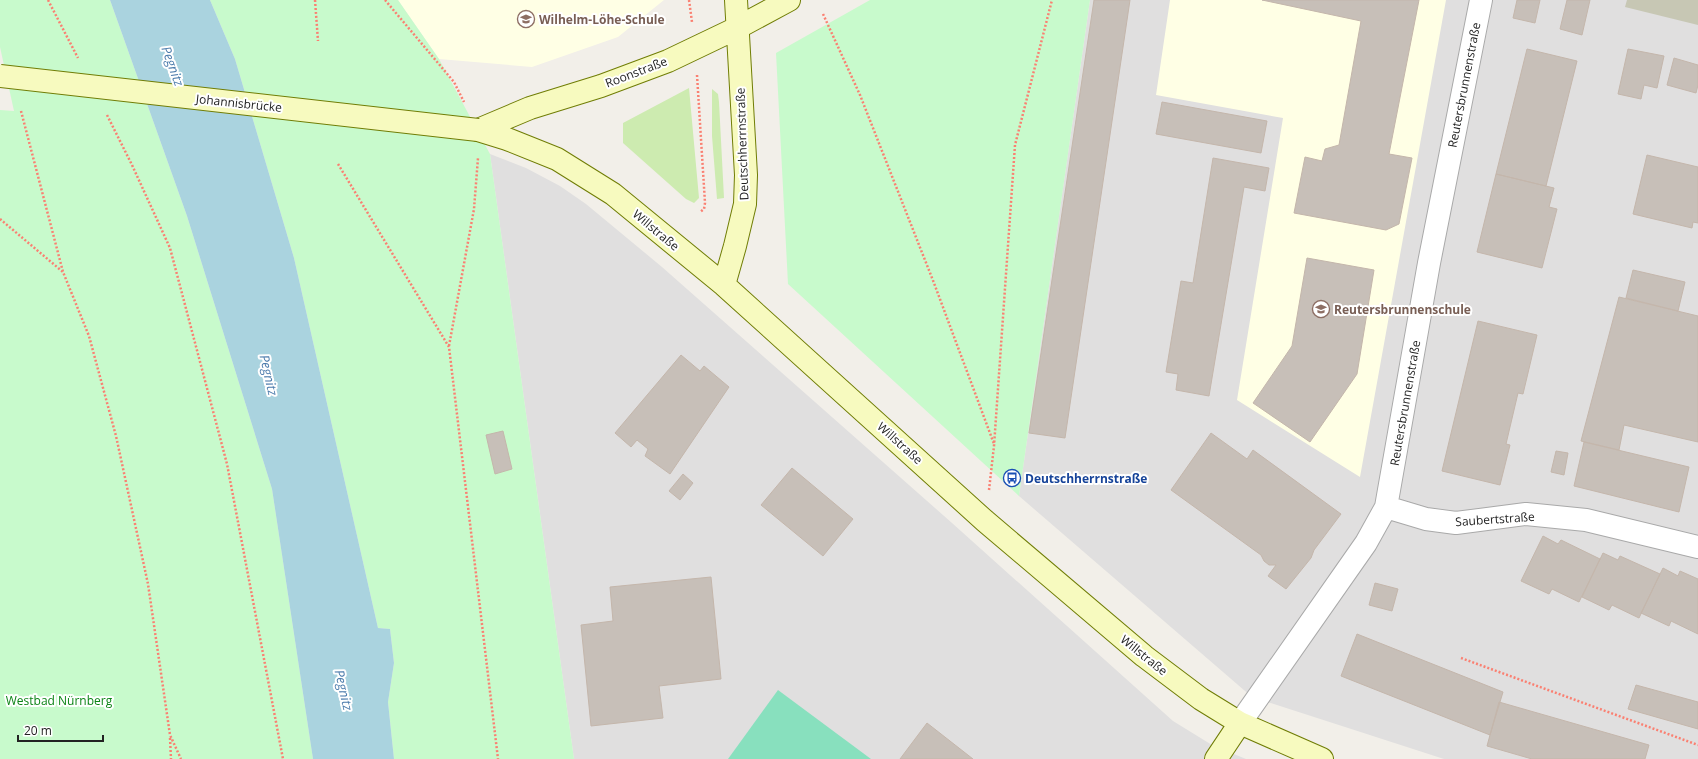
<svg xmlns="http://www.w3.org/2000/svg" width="1698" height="759" font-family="'Open Sans',sans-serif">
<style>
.residential{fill:#e0dfdf}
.education{fill:#ffffe5}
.construction{fill:#c7c7b4}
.grass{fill:#cdebb0}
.park{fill:#c8facc}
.pitch{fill:#88e0be}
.water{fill:#aad3df}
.building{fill:#c7bfb8;stroke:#c4b6ab}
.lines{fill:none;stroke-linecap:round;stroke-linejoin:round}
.street-casing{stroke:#a9a9a9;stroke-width:24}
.secondary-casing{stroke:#707d05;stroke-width:24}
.path{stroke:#fa8072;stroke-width:2.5;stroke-dasharray:2 2;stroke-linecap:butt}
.street{stroke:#fff;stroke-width:22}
.secondary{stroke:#f7fabf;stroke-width:22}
.secondary-bridge-casing{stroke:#707d05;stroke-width:24;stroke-linecap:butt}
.secondary-bridge{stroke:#f7fabf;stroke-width:22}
.labels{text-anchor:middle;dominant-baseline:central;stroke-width:4;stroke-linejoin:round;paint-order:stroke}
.education-label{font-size:12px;font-weight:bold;fill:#785e54;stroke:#fff;text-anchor:start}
.street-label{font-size:12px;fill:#222;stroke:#fff}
.transit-label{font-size:12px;font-weight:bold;fill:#164399;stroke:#fff;text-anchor:start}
.park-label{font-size:12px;fill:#0c8416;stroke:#fff}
.water-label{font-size:13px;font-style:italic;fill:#4a7aab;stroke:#fff}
</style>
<rect width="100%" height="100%" fill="#f2efe9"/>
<path class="residential" d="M1090,0h608v759h-254l-192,-62 -233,-201z
M490,154l36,14 34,18 26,18 76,63 290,256 221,198 39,24 34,14h-672z"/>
<path class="education" d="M398,0h266l-46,37 -86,30 -93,-8z
M1170,0h276l-86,477 -123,-77 46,-282 -127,-23z"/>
<path class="construction" d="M1627,0h71v25l-73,-18z"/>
<path class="grass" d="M689,88l10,110 -5,5 -8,-4 -63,-56v-20z
M712,89l6,5 1,8 5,96 -7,1 -5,-63z"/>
<path class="park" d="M0,0h110l77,216 85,273 41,270h-313v-649l14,1 -14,-64z
M210,0h188l41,59 51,95 84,605h-180l-6,-57 6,-39 -4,-34 -12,-1 -84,-370 -59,-199z
M870,0h220l-71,496 -231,-212 -12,-231z"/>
<path class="pitch" d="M778,690l93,69h-143z"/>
<path class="water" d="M110,0h100l25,59 59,199 84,370 12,1 4,34 -6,39 6,57h-81l-41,-270 -85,-273z"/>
<path class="building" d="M1094,0h36l-65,438 -36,-5z
M1262,0h157l-30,154 23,4 -13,66 -13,6 -92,-17 11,-56 17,4 3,-12 14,-4 22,-124z
M1517,0h23l-5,23 -22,-5z
M1567,0h23l-8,35 -22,-6z
M1527,49l50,12 -31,125 -50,-12z
M1628,49l36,7 -7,32 -13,-3 -3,14 -23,-5z
M1674,58l24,7v20l-2,8 -29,-8z
M1162,102l105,19 -6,32 -105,-19z
M1647,155l51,12v56l-5,-1 -1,6 -59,-14z
M1213,158l56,10 -4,23 -21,-4 -35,209 -33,-6 2,-16 -12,-2 15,-91 12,2z
M1496,174l58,14 -5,19 8,2 -15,59 -65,-16z
M1307,258l67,12 -17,104 -47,68 -57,-39 39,-57z
M1633,270l52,12 -7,29 -52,-13z
M1619,297l79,19v126l-74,-17 -5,25 -38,-9z
M1478,321l59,14 -14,59 -5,-1 -12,51 4,1 -10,40 -58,-14z
M681,355l19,16 4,-5 25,21 -59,87 -25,-18 3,-7 -11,-9 -6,7 -16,-14z
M503,431l9,38 -17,5 -9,-39z
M1211,433l36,26 6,-9 88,64 -27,36 -3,8 -25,31 -18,-13 8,-11h-7l-5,-4 -3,-6 -90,-65z
M1584,442l105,25 -10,45 -105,-26z
M1556,451l12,2 -4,22 -13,-3z
M792,468l61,51 -30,37 -62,-51z
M683,474l10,9 -13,17 -11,-9z
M1543,536l15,8 3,-4 39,19 -21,43 -27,-13 -3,5 -28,-13z
M1603,553l15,7 2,-4 40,18 -21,44 -27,-13 -3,5 -27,-13z
M1663,568l15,8 2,-5 18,8v55l-27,-13 -2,5 -28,-13z
M711,577l10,102 -62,7 4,32 -72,8 -10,-101 32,-4 -3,-34z
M1375,583l23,6 -6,22 -23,-6z
M1357,634l146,58 -13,43 -149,-59z
M1636,685l62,17v27l-70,-20z
M1499,702l150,43 -4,14h-113l-45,-13z
M927,723l46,36h-73z"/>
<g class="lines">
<g class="street-casing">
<path id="street" d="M1386,507l40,12 30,4 70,-9 60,6 112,27
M1240,723l126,-180 20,-36 43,-244 52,-263"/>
</g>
<g class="secondary-casing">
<path id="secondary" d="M478,130l29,9 50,20 56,35 111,91 261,236 159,135 57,43 39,24 82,36
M478,130l52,-22 71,-22 67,-25 69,-33 52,-28
M724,285l11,-39 10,-42 1,-29 -10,-175
M1216,759l24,-36"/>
</g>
<path class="path" d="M48,0l30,58
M315,0l3,41
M385,0l69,82 10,20
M689,0l3,22
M823,14l37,81 74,188 60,161
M697,75l8,128 -1,6 -4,3
M21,111l42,161
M107,115l25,50 38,83 57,216 56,295
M338,164l111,183 49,412
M0,219l63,53 26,64 27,100 32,148 22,151 11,24
M449,346l25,-137 4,-51
M989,490l5,-44 21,-301 37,-145
M1461,658l237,87
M170,738l1,21"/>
<use href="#street" class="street"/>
<use href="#secondary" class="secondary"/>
<g class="secondary-bridge-casing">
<path id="secondary-bridge" d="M0,76l478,54"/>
</g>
<use href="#secondary-bridge" class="secondary-bridge"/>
</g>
<defs>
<g id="school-ring" transform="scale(0.9)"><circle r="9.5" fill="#fff" stroke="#8d6e63" stroke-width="1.5"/><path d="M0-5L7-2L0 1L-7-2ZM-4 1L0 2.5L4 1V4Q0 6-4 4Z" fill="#8d6e63"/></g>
<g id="bus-ring" transform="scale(0.9)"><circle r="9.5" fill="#fff" stroke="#1a4fb4" stroke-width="1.5"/><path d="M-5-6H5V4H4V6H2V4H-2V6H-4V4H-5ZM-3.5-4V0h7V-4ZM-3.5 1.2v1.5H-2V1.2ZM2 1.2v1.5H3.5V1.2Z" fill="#1a4fb4"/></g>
</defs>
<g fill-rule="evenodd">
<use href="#school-ring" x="526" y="19"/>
<use href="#school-ring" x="1321" y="309"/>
<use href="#bus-ring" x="1012" y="478"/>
</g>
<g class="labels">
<g class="education-label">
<text x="539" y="19">Wilhelm-Löhe-Schule</text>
<text x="1334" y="309">Reutersbrunnenschule</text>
</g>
<g class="street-label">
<text transform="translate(636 72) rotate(-21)">Roonstraße</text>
<text transform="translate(1464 85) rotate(-79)">Reutersbrunnenstraße</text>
<text transform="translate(239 103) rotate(6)">Johannisbrücke</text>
<text transform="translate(742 144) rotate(-92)">Deutschherrnstraße</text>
<text transform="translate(656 230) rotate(40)">Willstraße</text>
<text transform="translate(1405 403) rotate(-80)">Reutersbrunnenstraße</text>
<text transform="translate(900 443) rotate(42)">Willstraße</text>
<text transform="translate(1495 519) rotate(-4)">Saubertstraße</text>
<text transform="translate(1144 655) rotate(39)">Willstraße</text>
</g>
<g class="transit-label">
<text x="1025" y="478">Deutschherrnstraße</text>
</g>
<g class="park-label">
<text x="59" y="700">Westbad Nürnberg</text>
</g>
<g class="water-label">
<text transform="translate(173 66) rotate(70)">Pegnitz</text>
<text transform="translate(269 375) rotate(77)">Pegnitz</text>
<text transform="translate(344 690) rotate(77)">Pegnitz</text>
</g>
</g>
<path d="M18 735v6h85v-6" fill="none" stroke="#222222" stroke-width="2"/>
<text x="24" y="735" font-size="12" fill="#222222" stroke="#ffffff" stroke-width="3" paint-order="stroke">20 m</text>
</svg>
